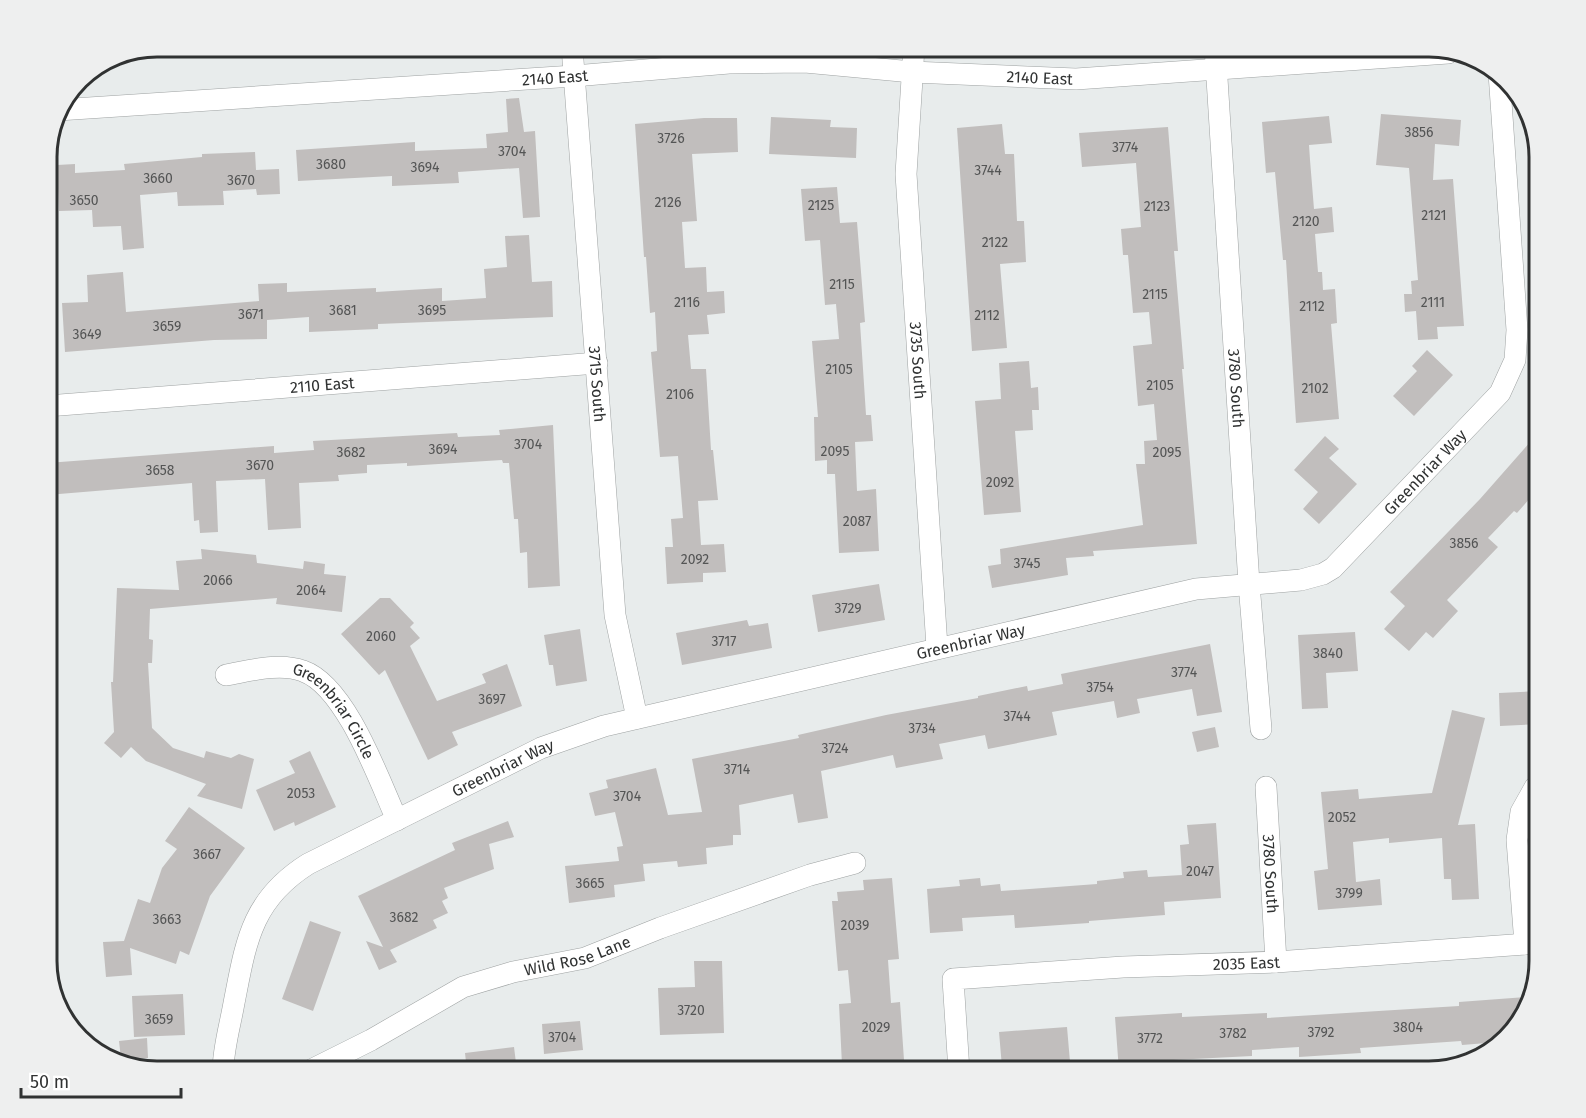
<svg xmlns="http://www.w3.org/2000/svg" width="1586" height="1118" font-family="'Fira Sans',sans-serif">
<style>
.building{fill:#c1bebd}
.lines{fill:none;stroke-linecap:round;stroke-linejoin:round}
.street-casing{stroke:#9ea2a2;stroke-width:22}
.street{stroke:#fff;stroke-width:21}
.labels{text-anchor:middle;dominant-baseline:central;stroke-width:4.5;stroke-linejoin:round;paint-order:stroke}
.number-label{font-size:14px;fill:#545555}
.street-label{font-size:16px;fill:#303232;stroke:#fff}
.rim{fill:none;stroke:#303232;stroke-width:3}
</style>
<rect width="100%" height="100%" fill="#e8ecec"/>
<path class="building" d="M519,98l5,34 11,-1 5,86 -17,1 -4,-50 -61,4 1,11 -67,3v-10l-94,5 -2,-31 119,-8v9l72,-3 -1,-14 22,-2 -2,-33z
M1381,114l80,6 -2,26 -24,-2 -2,36 20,-1 11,147 -27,1 1,12 -20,1 -2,-29 -11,1 -1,-18h8l-1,-13 7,-1 -9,-112 -33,-3z
M1329,116l3,27 -23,2 1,15 4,49 18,-2 2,25 -19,2 3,38h4l1,18 12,-1 2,34 -6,1 8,95 -43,4 -10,-163h-3l-8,-88 -9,1 -4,-51z
M771,117l60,3 -1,7 27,1 -1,30 -87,-4z
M704,118h33l1,34 -46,2 5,67 -15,1 3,46 21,-1 1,25 17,-1 1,22 -18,2 2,19 -21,1 3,34h15l5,81h2l5,50 -20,1 3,44 23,-1 2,28 -23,1v9l-36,2 -2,-37h8l-2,-28 12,-1 -5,-62 -18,1 -9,-105 6,-1 -2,-39 -5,1 -4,-56h-2l-9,-133z
M1002,124l3,30h9l3,67h7l2,41 -26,2 7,84 -35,3 -15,-223z
M1168,127l10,124h-4l10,118h-2l15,175 -104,7 1,5 -28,2 2,17 -76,13 -4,-22 13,-2 -1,-15 143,-24 -7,-61h9l-1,-23 13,-1 -3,-36 -16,2 -5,-60 19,-2 -3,-32 -16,1 -5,-58h-5l-2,-26 20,-2 -5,-64 -54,4 -3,-34z
M255,152l1,18 23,-1 1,25 -23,1 -1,-6 -33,2 1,14 -46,1 -1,-14 -37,3 4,53 -21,2 -2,-24 -28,1 -1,-17 -33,1 -2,-46 18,-1v9l50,-3 -1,-6 78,-7v-3z
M837,187l3,36 17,-1 8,100 -5,1 6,92h5l2,26 -18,1 2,49 19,-2 3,62 -40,2 -4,-79h-8v-14l-12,1 -1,-44h4l-6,-76 27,-2 -3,-35 -11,1 -5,-65 -15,1 -4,-52z
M529,235l3,47 20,-1 1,36 -175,7v5l-69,3v-15l-42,3v19l-53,1 -149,12 -3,-49 26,-1 -1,-27 36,-3 3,40 133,-11 -1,-17 29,-1v9l89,-4v4l66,-4v13l44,-3 -2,-29 23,-2 -2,-31z
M1427,350l26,25 -39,41 -21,-20 24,-25 -5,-5z
M1029,361l2,27 7,-1 1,23h-7l1,20 -18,1 6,81 -37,3 -9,-114 26,-2 -2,-36z
M553,425l7,161 -32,2 -1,-36 -7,1 -2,-34h-4l-5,-56h-6l-1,-3 -95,6v-3l-40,2v8l-29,2 1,6 -40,2 2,45 -33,2 -3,-51 -49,2 2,51 -18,1 -1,-13 -5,1 -2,-38 -145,12v-32l227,-17v7l40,-3 -1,-9 144,-8 1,4 42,-2 -1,-5z
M1539,432v56l-22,25 -3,-2 -26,27 10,9 -51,53 11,11 -25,27 -7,-6 -17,19 -25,-22 21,-23 -15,-14 90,-93z
M1325,436l14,13 -10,9 28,26 -38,40 -16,-15 15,-17 -24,-22z
M201,549l55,6 1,8 46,6 1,-8 21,3 -1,10 22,2 -4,36 -66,-8 1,-6 -127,11 -1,30 4,1 -1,23h-4l4,65 21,20 31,10 2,-7 25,7 8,-4 15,5 -12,50 -45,-13 9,-12 -60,-23 -15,-14 -10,11 -17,-15 10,-11 -3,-50h2l4,-94 62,2 -3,-29 26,-2z
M879,584l6,36 -67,12 -6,-37z
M380,598h10l24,25 -4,4 10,11 -10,8 27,55 49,-18 -4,-9 25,-10 15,42 -70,26 6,13 -30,15 -43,-90 -6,5 -38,-41z
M747,620l2,6 19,-3 4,25 -90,17 -6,-32z
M580,629l7,52 -31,5 -3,-21h-4l-5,-30z
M1355,632l3,39 -32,2 2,35 -26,1 -4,-74z
M1210,644l12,68 -25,4 -5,-27 -55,10 3,14 -23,5 -3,-17 -62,11 5,23 -69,14 -3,-14 -46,9 4,15 -47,9 -3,-13 -72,16 7,47 -30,5 -5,-29 -54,11 2,30h-8v10l-27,3 1,16 -29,3 -1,-6 -34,3 2,17 -31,4 1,12 -46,6 -4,-37 54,-5 -2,-14 6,-1 -8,-34 -20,4 -6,-23 19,-5 -2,-8 50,-12 12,47 34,-3 -10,-53 107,-21 -1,-3 88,-20 92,-17v-2l49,-10 1,5 35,-7 -2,-10z
M1539,691v33l-39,2 -1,-33z
M1452,710l33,8 -27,107 17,-1 4,75 -27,1 -1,-21h-7l-2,-41 -53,5v-5l-36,4 3,40 24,-3 2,26 -64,5 -4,-39 14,-2 -7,-77 37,-3 1,10 73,-6z
M1215,727l4,20 -22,5 -5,-20z
M310,751l26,56 -41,19 -1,-4 -20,9 -18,-41 39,-17 -6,-12z
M189,807l56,41 -35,48 -21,59 -9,-4 -4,13 -46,-16 2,27 -26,2 -3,-35 21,-1 14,-42 12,4 12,-35 15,-19 -12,-8z
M508,821l6,16 -25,7 5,25 -50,19 4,10 -6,3 6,12 -15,7 4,8 -47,22 7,12 -18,8 -13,-29 17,6 -25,-51 97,-46 -3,-7z
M1216,823l5,75 -57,4 1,13 -76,6v2l-74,5 -1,-13 -52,3 1,13 -33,2 -3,-44 33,-3 -1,-6 21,-2 1,8 19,-2 1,7 96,-7v-3l27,-3 -1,-6 24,-2 1,7 34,-2 -2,-30 9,-1 -2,-19z
M892,878l7,81 -11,1 3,43 9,-1 4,58 -62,5 -3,-61 12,-1 -3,-33 -10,1 -6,-70h6l-1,-9 27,-2 -1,-10z
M310,921l31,11 -28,79 -31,-12z
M694,961h28l2,72 -64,2 -2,-47 37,-1z
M183,994l2,41 -51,2 -2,-41z
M1527,997l-10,31 -18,14 -37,3 -1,-4 -101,7 1,5 -62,4v-10l-47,3v6l-98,5v10h-35l-4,-54 67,-4v4l85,-4v5l192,-12v-4z
M580,1021l3,29 -39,4 -2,-30z
M1067,1027l3,35 -68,5 -3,-35z
M147,1038l1,20 -27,1 -2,-18z
M514,1047l3,24h-50l-2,-18z"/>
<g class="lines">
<g class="street-casing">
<g id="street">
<path id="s1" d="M572,47l43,568 22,103"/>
<path id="s2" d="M914,47l-8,127 31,473"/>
<path id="s3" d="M1215,47l34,537 12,145"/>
<path id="s4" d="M58,110l516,-34 155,-13 76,-1 107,10 164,7 372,-26"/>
<path id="s5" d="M47,406l550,-43"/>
<path id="s6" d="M226,675c23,-4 54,-13 77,-4 43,15 76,109 94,149"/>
<path id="s7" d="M1266,787l10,175"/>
<path d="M1525,944l-8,-104 4,-28 14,-25"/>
<path id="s8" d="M223,1071c0,-22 7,-45 11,-68 12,-61 17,-103 74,-139l233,-116 63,-22 592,-137 105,-9 22,-6 10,-6 167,-175 15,-33 2,-30 -18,-257"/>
<path id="s9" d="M309,1071l62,-31 92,-53 50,-15 72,-14 75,-30 150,-53 45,-12"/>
<path id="s10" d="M959,1071l-6,-92 170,-12 153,-5 263,-19"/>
</g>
</g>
<use href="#street" class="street"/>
</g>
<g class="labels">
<g class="number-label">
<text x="1419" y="132">3856</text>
<text x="671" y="138">3726</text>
<text x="1125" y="147">3774</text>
<text x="512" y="151">3704</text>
<text x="331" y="164">3680</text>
<text x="425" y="167">3694</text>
<text x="988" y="170">3744</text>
<text x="158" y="178">3660</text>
<text x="241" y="180">3670</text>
<text x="84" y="200">3650</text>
<text x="668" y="202">2126</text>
<text x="821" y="205">2125</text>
<text x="1157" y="206">2123</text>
<text x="1434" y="215">2121</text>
<text x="1306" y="221">2120</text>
<text x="995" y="242">2122</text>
<text x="842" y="284">2115</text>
<text x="1155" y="294">2115</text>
<text x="687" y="302">2116</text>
<text x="1433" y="302">2111</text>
<text x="1312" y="306">2112</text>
<text x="343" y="310">3681</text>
<text x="432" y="310">3695</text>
<text x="251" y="314">3671</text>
<text x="987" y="315">2112</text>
<text x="167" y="326">3659</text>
<text x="87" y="334">3649</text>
<text x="839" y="369">2105</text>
<text x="1160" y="385">2105</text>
<text x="1315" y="388">2102</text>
<text x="680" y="394">2106</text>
<text x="528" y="444">3704</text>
<text x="443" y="449">3694</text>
<text x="835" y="451">2095</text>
<text x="351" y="452">3682</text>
<text x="1167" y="452">2095</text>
<text x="260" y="465">3670</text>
<text x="160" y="470">3658</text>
<text x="1000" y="482">2092</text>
<text x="857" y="521">2087</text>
<text x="1464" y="543">3856</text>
<text x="695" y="559">2092</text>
<text x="1027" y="563">3745</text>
<text x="218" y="580">2066</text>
<text x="311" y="590">2064</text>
<text x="848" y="608">3729</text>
<text x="381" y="636">2060</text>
<text x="724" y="641">3717</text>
<text x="1328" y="653">3840</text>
<text x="1184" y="672">3774</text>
<text x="1100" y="687">3754</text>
<text x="492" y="699">3697</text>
<text x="1017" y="716">3744</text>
<text x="922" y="728">3734</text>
<text x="835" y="748">3724</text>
<text x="737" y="769">3714</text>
<text x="301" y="793">2053</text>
<text x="627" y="796">3704</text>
<text x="1342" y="817">2052</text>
<text x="207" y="854">3667</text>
<text x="1200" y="871">2047</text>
<text x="590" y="883">3665</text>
<text x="1349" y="893">3799</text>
<text x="404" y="917">3682</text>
<text x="167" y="919">3663</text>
<text x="855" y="925">2039</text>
<text x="691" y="1010">3720</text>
<text x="159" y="1019">3659</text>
<text x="876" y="1027">2029</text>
<text x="1408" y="1027">3804</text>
<text x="1321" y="1032">3792</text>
<text x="1233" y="1033">3782</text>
<text x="562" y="1037">3704</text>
<text x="1150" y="1038">3772</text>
</g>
<g class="street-label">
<text stroke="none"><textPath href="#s4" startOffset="498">2140 East</textPath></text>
<text stroke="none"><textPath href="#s4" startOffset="984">2140 East</textPath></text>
<text stroke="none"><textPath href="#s2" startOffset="314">3735 South</textPath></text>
<text stroke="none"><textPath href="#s1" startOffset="338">3715 South</textPath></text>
<text stroke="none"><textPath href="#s5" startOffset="276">2110 East</textPath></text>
<text stroke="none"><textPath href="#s3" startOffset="342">3780 South</textPath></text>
<text stroke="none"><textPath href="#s8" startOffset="1440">Greenbriar Way</textPath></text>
<text stroke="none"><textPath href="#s8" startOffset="936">Greenbriar Way</textPath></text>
<text stroke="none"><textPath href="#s6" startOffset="129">Greenbriar Circle</textPath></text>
<text stroke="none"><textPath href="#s8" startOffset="450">Greenbriar Way</textPath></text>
<text stroke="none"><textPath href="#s7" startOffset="87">3780 South</textPath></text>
<text stroke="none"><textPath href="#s9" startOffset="294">Wild Rose Lane</textPath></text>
<text stroke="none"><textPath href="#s10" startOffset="386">2035 East</textPath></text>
</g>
</g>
<path d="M0 0H1586V1118H0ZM157 57H1429A100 100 0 0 1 1529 157V961A100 100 0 0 1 1429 1061H157A100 100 0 0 1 57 961V157A100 100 0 0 1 157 57Z" fill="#eeefef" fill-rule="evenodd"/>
<path class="rim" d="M157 57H1429A100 100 0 0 1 1529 157V961A100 100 0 0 1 1429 1061H157A100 100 0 0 1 57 961V157A100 100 0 0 1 157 57Z"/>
<path d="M21 1088v9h160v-9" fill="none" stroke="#303232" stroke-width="3"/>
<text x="30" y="1088" font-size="18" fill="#303232" stroke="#ffffff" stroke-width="4.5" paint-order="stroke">50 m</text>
</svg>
